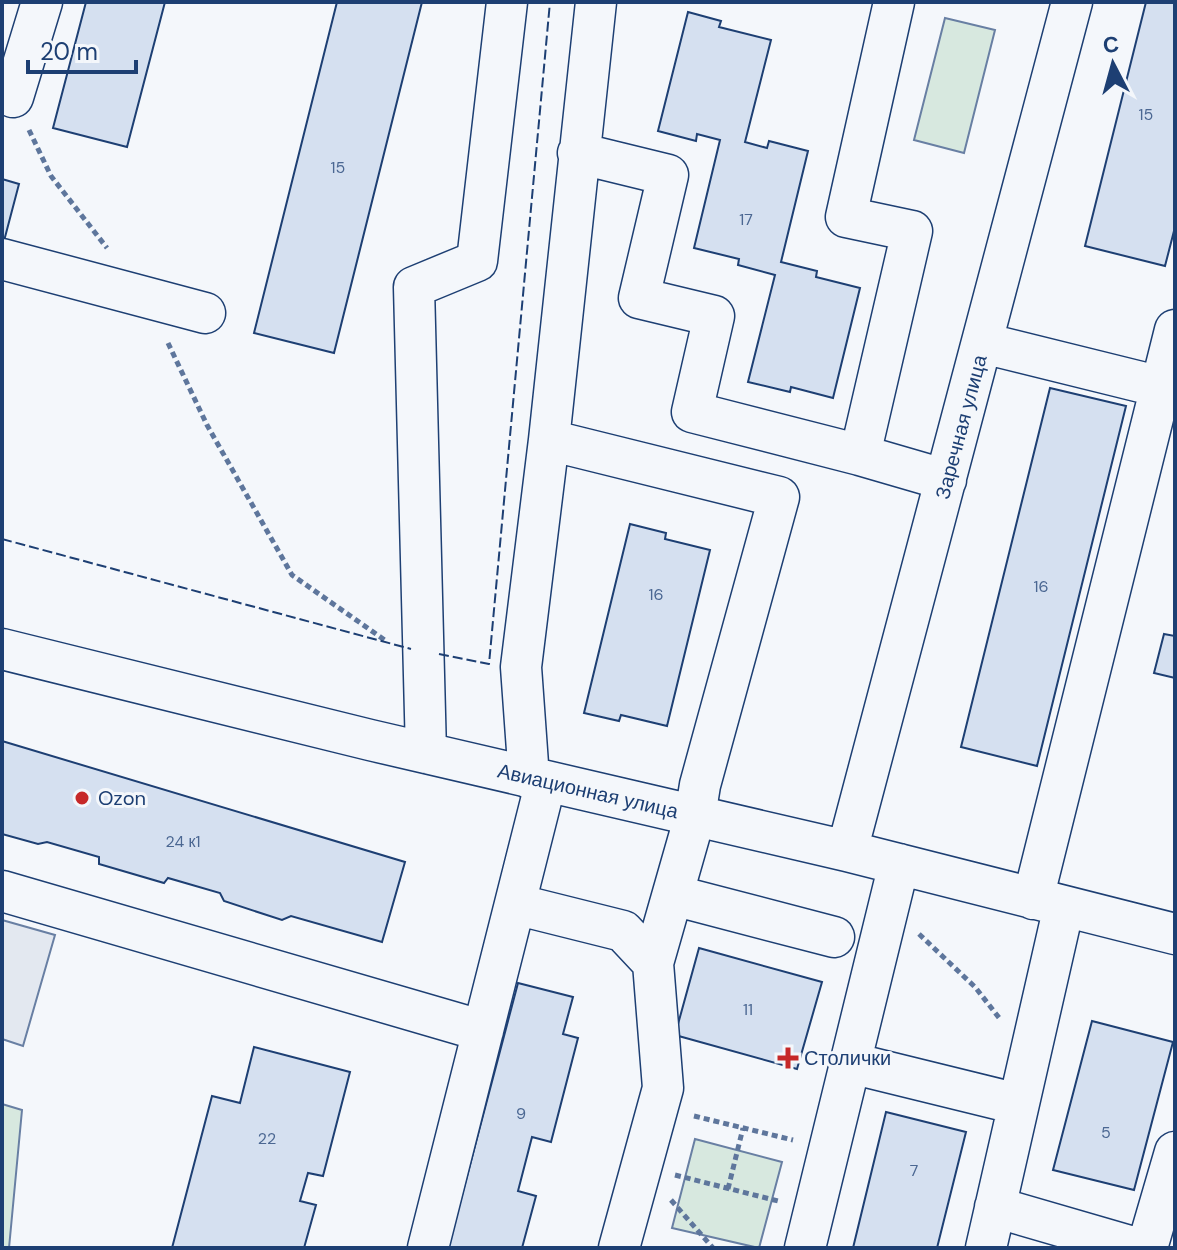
<svg xmlns="http://www.w3.org/2000/svg" width="1177" height="1250" font-family="'DM Sans',sans-serif">
<style>
.green{fill:#d7e8df;stroke:#687fa3;stroke-width:2}
.parking{fill:#e3e8f0;stroke:#687fa3;stroke-width:2}
.building{fill:#d5e0f0;stroke:#1d3f73;stroke-width:2}
.lines{fill:none;stroke-linecap:round;stroke-linejoin:round}
.minor-casing{stroke:#1d3f73;stroke-width:43}
.path{stroke:#5e769c;stroke-width:5;stroke-dasharray:6 4;stroke-linecap:butt}
.minor{stroke:#f4f7fb;stroke-width:40}
.fence{stroke:#1d3f73;stroke-width:2;stroke-dasharray:10 4;stroke-linecap:butt}
.poi-dot{fill:#c62828;stroke:#f4f7fb;stroke-width:3}
.labels{text-anchor:middle;dominant-baseline:central;stroke-width:6;stroke-linejoin:round;paint-order:stroke}
.number-label{font-size:16px;fill:#4b6792}
.street-label{font-size:20px;fill:#1d3f73;stroke:#f4f7fb}
.poi-label{font-size:20px;fill:#1d3f73;stroke:#f4f7fb;text-anchor:start}
</style>
<rect width="100%" height="100%" fill="#f4f7fb"/>
<path class="green" d="M945,18l50,12 -31,123 -50,-13z
M2,1104l20,6 -13,138h-7z
M695,1139l87,23 -23,86 -87,-20z"/>
<path class="parking" d="M2,920l53,15 -32,111 -21,-7z"/>
<path class="building" d="M86,2h79l-38,145 -74,-19z
M337,2h85l-88,351 -80,-20z
M1146,2h29v225l-10,39 -80,-20z
M688,12l33,9 -2,6 52,13 -26,102 22,6 2,-7 39,10 -27,111 36,9 -1,6 44,11 -27,110 -42,-11 -1,5 -42,-10 27,-107 -37,-10 1,-6 -45,-11 26,-108 -23,-6 -1,7 -38,-10z
M2,179l17,5 -15,57h-2z
M1050,388l76,18 -89,360 -76,-19z
M630,524l36,9 -1,6 45,11 -43,176 -46,-11 -2,6 -35,-8z
M1164,634l11,2v42l-21,-5z
M2,741l403,121 -23,80 -91,-26 -9,4 -58,-19 -4,-8 -52,-15 -4,5 -65,-19v-7l-52,-15 -9,2 -36,-10z
M699,948l123,34 -25,87 -122,-34z
M518,983l55,14 -10,37 15,4 -27,104 -19,-5 -14,54 18,5 -14,52h-74z
M1092,1021l81,21 -39,148 -81,-20z
M254,1047l96,25 -27,104 -15,-3 -8,28 16,4 -12,43h-132l40,-152 28,7z
M886,1112l80,20 -29,116h-84z"/>
<g class="lines">
<g class="minor-casing">
<path id="minor" d="M13,97l29,-95
M578,153l90,22 -29,123 75,18 -22,96 168,43 52,-224 -66,-14 48,-215
M2,259l203,54
M983,343l178,44
M549,440l230,57 -79,288 -5,31 -42,147 10,125 -44,160
M860,455l86,25
M2,649l368,91 477,111 328,83
M426,753l-12,-466 63,-26 30,-259
M529,778l-8,-111 28,-227 47,-438
M847,851l225,-849
M2,891l481,140
M673,895l161,42
M1033,899l142,-569
M515,904l108,27 30,32
M851,1063l167,41
M995,1207l141,41
M428,1248l118,-467
M805,1248l94,-384
M986,1248l78,-342
M1147,1248l28,-96"/>
</g>
<path class="path" d="M29,130l22,46 56,72
M168,343l39,82 85,150 94,66
M919,934l56,53 25,32
M694,1116l99,24
M675,1175l103,26
M728,1189l15,-61
M671,1200l42,48"/>
<use href="#minor" class="minor"/>
<path class="fence" d="M2,539l409,110
M439,654l50,10 61,-662"/>
</g>
<g class="poi-dot">
<circle cx="82" cy="798" r="8"/>
<path d="M784 1046h8v8h8v8h-8v8h-8v-8h-8v-8h8z"/>
</g>
<g class="labels">
<g class="number-label">
<text x="1146" y="114">15</text>
<text x="338" y="167">15</text>
<text x="746" y="219">17</text>
<text x="1041" y="586">16</text>
<text x="656" y="594">16</text>
<text x="183" y="841">24 к1</text>
<text x="748" y="1009">11</text>
<text x="521" y="1113">9</text>
<text x="1106" y="1132">5</text>
<text x="267" y="1138">22</text>
<text x="914" y="1170">7</text>
</g>
<g class="street-label">
<text transform="translate(961 427) rotate(-75)">Заречная улица</text>
<text transform="translate(588 791) rotate(13)">Авиационная улица</text>
</g>
<g class="poi-label">
<text x="98" y="798">Ozon</text>
<text x="804" y="1058">Столички</text>
</g>
</g>
<rect width="1177" height="1250" fill="none" stroke="#1d3f73" stroke-width="8"/>
<g transform="translate(1113 64) rotate(354)" stroke="#f4f7fb" stroke-width="6" paint-order="stroke">
<path d="M0-6L14 30L0 20L-14 30Z" fill="#1d3f73"/>
<text y="-12" font-size="22" font-weight="bold" text-anchor="middle" fill="#1d3f73">С</text>
</g>
<path d="M28 60v12h108v-12" fill="none" stroke="#1d3f73" stroke-width="4"/>
<text x="40" y="60" font-size="24" fill="#1d3f73" stroke="#f4f7fb" stroke-width="6" paint-order="stroke">20 m</text>
</svg>
